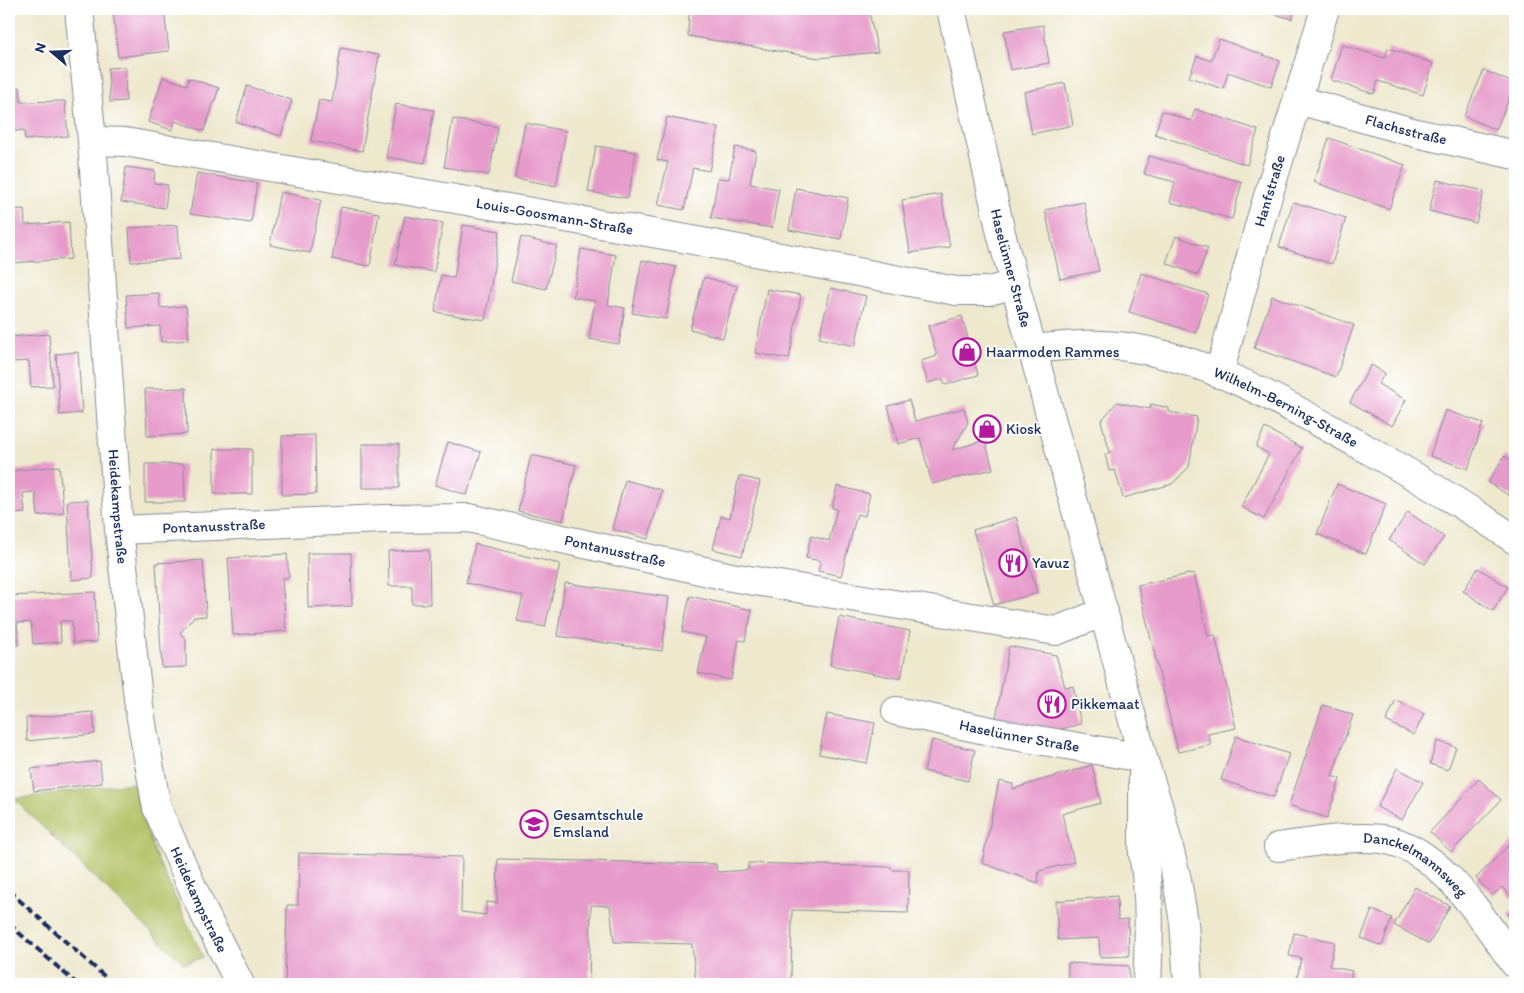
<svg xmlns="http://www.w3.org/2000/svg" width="1524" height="993" font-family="Itim,sans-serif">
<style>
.green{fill:#b1c062;stroke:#667860}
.building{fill:#e79bcb}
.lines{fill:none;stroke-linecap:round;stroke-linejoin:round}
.minor-casing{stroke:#848c96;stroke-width:30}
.minor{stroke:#fff;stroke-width:28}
.rail{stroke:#1b2f5e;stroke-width:4;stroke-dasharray:8 4;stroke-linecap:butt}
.labels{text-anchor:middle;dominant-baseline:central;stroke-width:4;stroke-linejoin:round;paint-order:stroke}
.street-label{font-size:15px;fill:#1b2f5e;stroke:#fff}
.poi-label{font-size:15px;fill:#1b2f5e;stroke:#fff;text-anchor:start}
</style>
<rect width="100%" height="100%" fill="#fff"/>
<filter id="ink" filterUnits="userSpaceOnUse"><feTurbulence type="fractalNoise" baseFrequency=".02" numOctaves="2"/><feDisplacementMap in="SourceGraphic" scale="10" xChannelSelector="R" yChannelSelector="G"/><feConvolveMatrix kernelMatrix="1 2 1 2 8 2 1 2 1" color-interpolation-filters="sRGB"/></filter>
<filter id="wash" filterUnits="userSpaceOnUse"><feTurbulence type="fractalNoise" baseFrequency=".0096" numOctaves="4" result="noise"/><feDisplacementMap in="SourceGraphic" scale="20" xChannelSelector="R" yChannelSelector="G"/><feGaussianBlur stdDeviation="1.12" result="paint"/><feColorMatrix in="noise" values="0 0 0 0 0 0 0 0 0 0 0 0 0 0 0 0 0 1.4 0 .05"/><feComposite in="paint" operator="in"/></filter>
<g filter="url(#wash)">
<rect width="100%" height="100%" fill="#eee8cd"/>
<path class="green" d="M132,783l22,69 49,105 -19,7 -170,-165z"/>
<g id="blocks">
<path class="building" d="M129,9h35l5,42 -51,6 -5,-46z
M689,9h171l1,5 8,-2 9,40 -59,6 -131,-22z
M1257,9h38l-3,10z
M1043,25l6,38 -39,7 -6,-39z
M1219,39l61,22 -9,26 -43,-15 -5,17 -34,-12 8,-21 14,5z
M1342,45l43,13 3,-10 45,15 -10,32 -45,-14 -4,13 -43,-14z
M341,48l38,7 -17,96 -51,-10 8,-41 13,2z
M125,67l1,34 -16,1 -2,-34z
M1484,70l31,14 -19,46 -32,-14z
M163,77l24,8 2,-7 30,10 -15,43 -29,-10 -3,9 -24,-8z
M1065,83l8,42 -41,9 -8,-42z
M247,86l45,14 -11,36 -45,-14z
M20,87l1,15 44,-1 3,35 -43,4 -1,-10 -15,2v-44z
M396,104l38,6 -9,53 -39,-6z
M1195,109l63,21 -11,35 -92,-31 7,-23 29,10z
M667,117l52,11 -10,43 -16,-3 -9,42 -26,-5 10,-43 -11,-2z
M453,119l45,8 -9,48 -45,-8z
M525,123l41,8 -10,55 -41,-8z
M1329,138l76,27 -16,44 -75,-27z
M596,146l40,6 -8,46 -40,-6z
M735,147l21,4 -6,33 29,5 -7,39 -61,-10 7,-40 11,1z
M1149,156l93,26 -10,37 -62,-17 5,-20 -31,-8z
M126,167l29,4 -1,12 14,2 -3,23 -44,-6z
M197,173l60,10 -6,40 -61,-9z
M1437,180l47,11 -8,32 -47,-12z
M796,188l52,10 -7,41 -52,-9z
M280,192l41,8 -11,53 -40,-8z
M941,194l9,53 -40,6 -8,-53z
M1084,202l15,69 -39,8 -15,-69z
M1293,202l53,16 -14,46 -53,-17z
M341,207l38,6 -9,53 -38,-7z
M24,209l1,16 44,-3 2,37 -62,4v-53z
M405,216l38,7 -9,49 -39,-7z
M178,225l2,34 -49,3 -2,-34z
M463,225l37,6 -15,89 -50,-8 6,-37 13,3z
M1176,236l32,12 -10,27 -32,-12z
M521,237l36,9 -11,43 -35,-8z
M581,249l35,6 -8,50 17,3 -6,36 -30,-5 6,-38 -22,-4z
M642,260l34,7 -10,52 -34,-6z
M1141,273l67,21 -12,39 -67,-21z
M704,277l33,9 -14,52 -33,-9z
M831,288l35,8 -11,50 -36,-8z
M767,289l34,6 -12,64 -34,-6z
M159,293l1,15 26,-2 3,34 -28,2 -1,-16 -32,2 -2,-33z
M1272,296l82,29 -18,52 -82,-29z
M962,316l16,59 -33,10 -2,-6 -15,4 -7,-22 16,-5 -9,-30z
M49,334l4,52 -22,1 -2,-26 -17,1 2,24h-5v-49z
M78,352l4,61 -22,2 -4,-61z
M1371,365l14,8 -7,11 28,16 -14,26 -42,-24z
M186,388l1,46 -40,2 -2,-47z
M909,400l6,21 49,-13 4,15 -16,27 33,-10 8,29 -61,15 -12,-46 -22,6 -10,-38z
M1117,402l33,7 1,-5 18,4v4l28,5 -8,50 -17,17 -49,14 -8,-28 -6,1 -4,-17 5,-2 -9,-31z
M1445,410l38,13 -15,46 -38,-13z
M1265,428l37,20 -38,71 -23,-12 28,-53 -13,-7z
M315,435l1,59 -34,1v-59z
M448,442l33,10 -14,43 -32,-10z
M362,444h37v44h-37z
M214,449h38v45h-38z
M531,455l45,10 -13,56 -45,-10z
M1504,456l11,7v36l-27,-16z
M145,464h39l1,38h-40z
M59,466l5,47 -26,3 -3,-24 -12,1 2,20 -16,1v-43z
M739,476l21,5 -18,75 -29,-7 8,-33 9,2z
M625,480l37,10 -14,49 -36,-10z
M1337,484l49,20 -20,50 -49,-20z
M837,486l33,8 -5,22 -8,-2 -16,62 -23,-5 3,-10 -15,-3 5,-22 18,5 8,-32 -5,-1z
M88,500l5,78 -22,2 -4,-79z
M1408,512l36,25 -19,27 -36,-24z
M1016,517l21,76 -43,12 -21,-75z
M475,544l85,20 -15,63 -28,-6 6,-25 -57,-13z
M429,550l1,54h-18v-18h-23l-1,-35z
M307,553h44l1,53 -44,2z
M287,554l2,24h-7l4,53 -53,4 -5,-77z
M203,560l3,56 -12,1 -14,16 6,6v28l-24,1 -6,-105z
M1478,568l30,19 -15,24 -30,-20z
M1194,573l14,63 7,-1 21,93 -28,6 3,11 -33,7 -40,-167z
M565,583l104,14 -7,54 -105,-15z
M95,592l2,50 -24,1 -1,-22h-12l1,21 -28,2 -2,-22 -14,1 2,22h-10v-49z
M690,596l62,14 -7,31 -6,-1 -8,40 -33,-7 8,-36 -24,-5z
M839,617l71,14 -9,48 -71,-14z
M1009,646l47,9 9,32 8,-1 8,38 -23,6 -62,-12z
M1396,700l28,14 -10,21 -28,-14z
M1323,705l30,10 -21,61 8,3 -13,39 -38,-13z
M93,712l2,22 -68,7 -1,-23z
M827,714l48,9 -8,40 -48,-9z
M1236,736l53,18 -15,43 -53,-17z
M932,740l43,10 -7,31 -44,-10z
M1437,741l19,6 -8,23 -18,-6z
M100,761l2,22 -68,8 -3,-22z
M1092,765l9,38 -39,11 12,48 -35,9 -1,12 -56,-20 17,-82 14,3v5z
M1397,768l26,14 -21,38 -25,-13z
M1479,779l22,21 -50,52 -21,-20z
M1515,839v61l-13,-13 -9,8 -17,-17z
M299,853l163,4 -1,55 25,3v-13l11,1 1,-44 218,5 1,8 31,-2v-7l143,4v3h18l-1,43 -116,-3 -1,74h-95l-4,-40 -78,-2 -4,-36 -19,-1 -2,79h-304l2,-79h11z
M1415,887l35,19 -21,38 -35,-19z
M1117,896l1,24 10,-1 1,37 -29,1 -1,-19 -41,2 -2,-39z
M1515,907v16l-8,-8z
M1372,910l20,8 -10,28 -21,-8z
M1294,933l41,9 -6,24 23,5 -3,13h-53l5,-26 -12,-2z
M1068,963l61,3v18h-61z"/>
</g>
</g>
<g filter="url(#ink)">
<use href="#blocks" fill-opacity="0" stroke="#848c96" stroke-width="1"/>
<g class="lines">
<g class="minor-casing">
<g id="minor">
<path id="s1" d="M79,9l13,132 27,389 20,177 18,101 46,103 37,73"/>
<path id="s2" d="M951,9l50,224 142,525 16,50 18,72 7,42 4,62"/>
<path id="s3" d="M1298,100l118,33 99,22"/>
<path id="s4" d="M92,141l33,1 562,97 269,52h33l26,-7"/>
<path id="s5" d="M1032,349c32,-3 63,-7 95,-2 82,12 158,56 229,96 54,30 109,62 159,97"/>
<path id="s6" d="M1219,374l42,-155 64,-210"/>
<path id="s7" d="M119,530l265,-11 85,-1 262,59 325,54 48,-19"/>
<path id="s8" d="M896,711l113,24 134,23v96c8,42 6,88 4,130"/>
<path id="s9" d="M1278,847c34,-4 70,-12 104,-8 58,8 101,81 133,125"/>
</g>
</g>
<use href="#minor" class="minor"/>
<path class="rail" d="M9,891l104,93
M9,924l68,60"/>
</g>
</g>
<defs>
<g id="shop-ring" transform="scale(1.4375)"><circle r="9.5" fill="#fff" stroke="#b5179e" stroke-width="1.5"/><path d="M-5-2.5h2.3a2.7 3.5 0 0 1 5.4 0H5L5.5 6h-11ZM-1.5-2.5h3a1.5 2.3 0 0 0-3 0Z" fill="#b5179e"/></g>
<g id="restaurant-ring" transform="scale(1.4375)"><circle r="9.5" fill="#fff" stroke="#b5179e" stroke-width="1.5"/><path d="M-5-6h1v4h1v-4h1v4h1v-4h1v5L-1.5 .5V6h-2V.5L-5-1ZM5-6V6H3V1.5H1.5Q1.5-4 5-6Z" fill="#b5179e"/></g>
<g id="school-ring" transform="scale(1.4375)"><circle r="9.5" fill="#fff" stroke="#b5179e" stroke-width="1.5"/><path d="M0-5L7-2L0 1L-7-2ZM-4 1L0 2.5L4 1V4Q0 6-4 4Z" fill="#b5179e"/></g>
</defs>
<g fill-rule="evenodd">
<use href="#shop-ring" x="967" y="352"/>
<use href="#shop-ring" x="987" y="429"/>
<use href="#restaurant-ring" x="1013" y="563"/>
<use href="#restaurant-ring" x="1052" y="704"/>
<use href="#school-ring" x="534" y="824"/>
</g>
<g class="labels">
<g class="street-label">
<text stroke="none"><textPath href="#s3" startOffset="112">Flachsstraße</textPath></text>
<text stroke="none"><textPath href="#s6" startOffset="190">Hanfstraße</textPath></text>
<text stroke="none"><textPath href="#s4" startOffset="469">Louis-Goosmann-Straße</textPath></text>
<text stroke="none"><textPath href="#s2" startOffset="266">Haselünner Straße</textPath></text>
<text stroke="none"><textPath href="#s5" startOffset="266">Wilhelm-Berning-Straße</textPath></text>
<text stroke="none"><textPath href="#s1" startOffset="499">Heidekampstraße</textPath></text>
<text stroke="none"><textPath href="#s7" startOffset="95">Pontanusstraße</textPath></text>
<text stroke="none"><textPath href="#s7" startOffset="500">Pontanusstraße</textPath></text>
<text stroke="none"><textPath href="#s8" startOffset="126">Haselünner Straße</textPath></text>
<text stroke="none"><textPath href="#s9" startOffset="146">Danckelmannsweg</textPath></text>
<text stroke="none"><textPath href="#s1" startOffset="904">Heidekampstraße</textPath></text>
</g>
<g class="poi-label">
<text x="986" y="352">Haarmoden Rammes</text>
<text x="1006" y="429">Kiosk</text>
<text x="1032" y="563">Yavuz</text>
<text x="1071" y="704">Pikkemaat</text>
<text x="553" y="815">Gesamtschule<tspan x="553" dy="17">Emsland</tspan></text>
</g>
</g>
<rect width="1524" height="993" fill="none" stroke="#fff" stroke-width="30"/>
<g transform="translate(52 52) rotate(289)" stroke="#ffffff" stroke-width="4" paint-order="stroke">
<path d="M0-4L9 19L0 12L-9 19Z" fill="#1b2f5e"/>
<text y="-8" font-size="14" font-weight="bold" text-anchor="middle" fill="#1b2f5e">N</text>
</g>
</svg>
